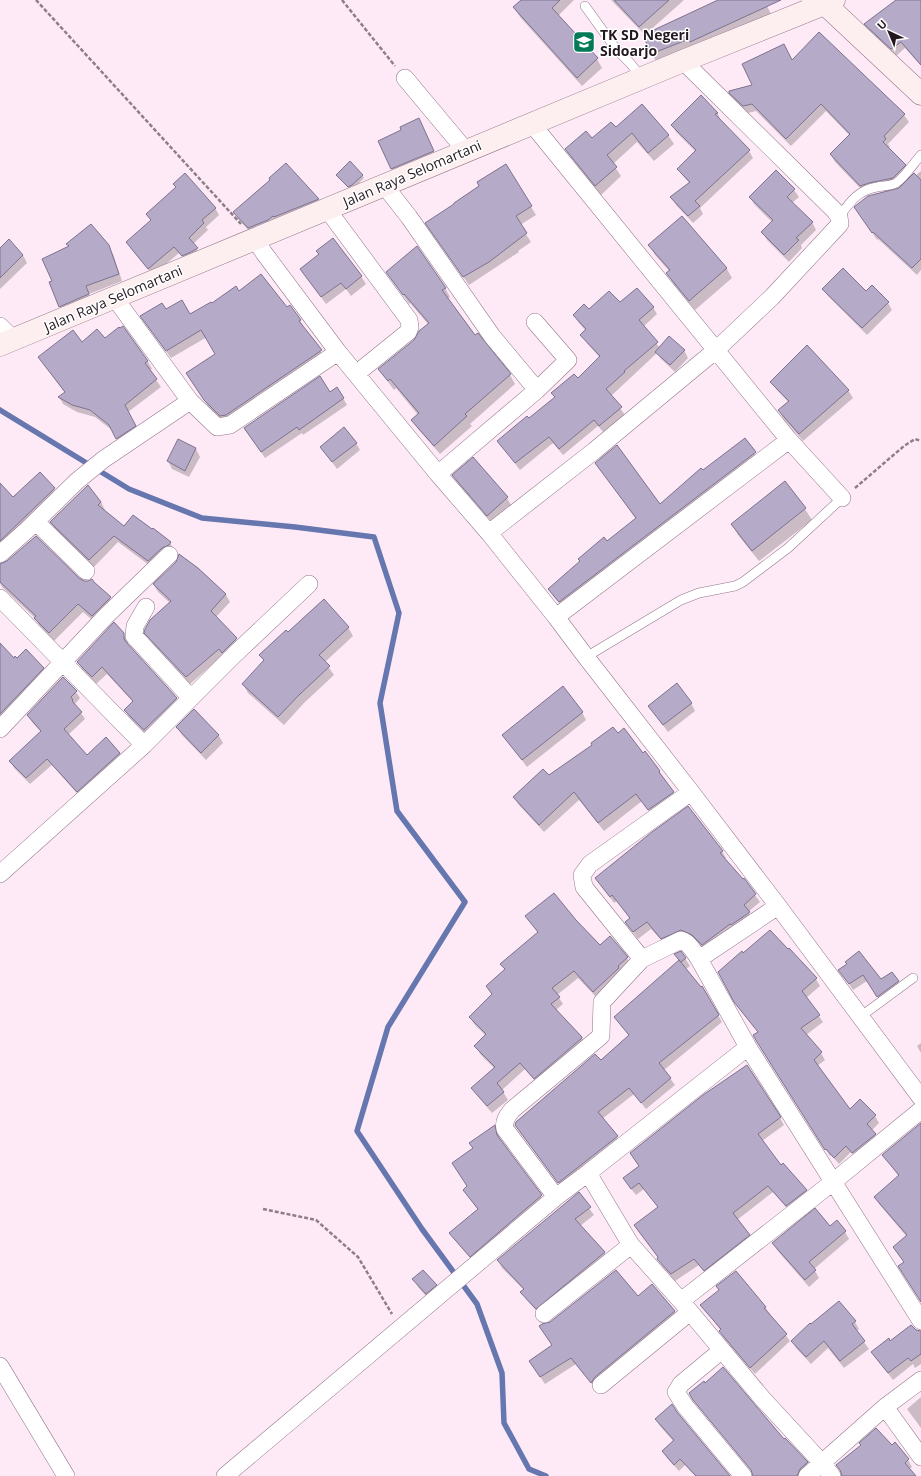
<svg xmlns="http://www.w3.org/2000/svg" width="921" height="1476" font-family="'Open Sans',sans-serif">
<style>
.shadow{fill:#0003}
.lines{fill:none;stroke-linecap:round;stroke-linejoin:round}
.stream{stroke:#6676ae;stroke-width:5.5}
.building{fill:#b6aac9;stroke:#7d728f}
.lane-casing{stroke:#92768a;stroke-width:10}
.street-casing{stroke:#92768a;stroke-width:18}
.secondary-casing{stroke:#92768a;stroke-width:23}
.path{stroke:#8d7e88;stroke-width:2.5;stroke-dasharray:4 2;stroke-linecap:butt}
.lane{stroke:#fff;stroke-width:9}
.street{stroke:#fff;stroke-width:17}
.secondary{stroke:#fdeeef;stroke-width:22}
.labels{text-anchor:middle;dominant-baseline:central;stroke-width:3;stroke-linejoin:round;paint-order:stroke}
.poi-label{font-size:14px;font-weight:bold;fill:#231820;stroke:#fff;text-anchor:start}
.street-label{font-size:14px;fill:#231820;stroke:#fff}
</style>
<rect width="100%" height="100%" fill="#feeaf7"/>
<path class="shadow" d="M523,0h51l-16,16 39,43 5,9 -20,18 -62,-69 -6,-9z
M611,0h73l-37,33 73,-33h44l8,16 -115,47 -5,-9 -7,-19z
M897,0h24v66l-16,-18 -9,8 -26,-25 -4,-7z
M820,33l84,82 5,7 -21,22 2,3 -2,1 17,17 4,8 -44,20 -30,-31 -4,-7 19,-19 -24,-25 -35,35 -35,-35 -8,2 -13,-13 -5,-8 23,-7 40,-24z
M701,97l17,17 3,7 28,30 4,7 -53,50 3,6 -10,9 -17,-18 -4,-7 17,-15 -6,-7 -5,-7 18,-17 -20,-20 -4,-7z
M419,120l18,39 -41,17 -4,-8 11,-37z
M616,128l52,7 6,9 -20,17 -17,-19 -24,22 8,12 -20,19 -29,-37 -6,-9 26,-9z
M286,164l32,35 4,7 -69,29 -15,-16 -4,-7 37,-32z
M505,165l31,50 -16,10 11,17 -13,9 1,1 -50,33 -38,-54z
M776,171l18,19 5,7 -7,6 20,19 4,8 -15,15 1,3 -13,14 -22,-22 -5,-8 10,-10 -18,-18 -4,-7z
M921,171v99l-4,5 -39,-36 -1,1 -17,-26 40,-25z
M337,175h25l2,3 -10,10 -4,2z
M177,188l38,20 4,7 -13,12 2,3 -15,14 8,11 -14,7 -8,-9 -26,22 -22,-26 -4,-7 24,-21 -4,-7z
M682,218l45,51 5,9 -37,32 -22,-27 -5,-9 2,-2 -15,-17 -5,-9z
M9,241l14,14 4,8 -27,26v-40z
M68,244l40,2 5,8 9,27 -33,13 3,8 -28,12 -4,-8 -7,-24 17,-35z
M318,252l43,24 5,8 -15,12 -5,-7 -20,15 -25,-35 18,-14z
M387,272l58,16 5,9 -3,2 28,37 2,-2 33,41 5,9 -45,40 2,2 -32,28 -22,-25 -6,-9 6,-5 -22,-27 -2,2 -15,-20 36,-30 13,-16 -18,-21 -1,1z
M824,289l42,4 22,10 4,7 -25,25 -39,-39z
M239,293l48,16 3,-3 10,14 4,9 22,30 -100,65 -16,-15 -18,-28 25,-27 -10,-17 -36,21 -25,-34 19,-13 25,5z
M620,304l33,3 4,7 -14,13 17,21 24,2 4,8 -13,14 -14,-13 -4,-6 -46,43 14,19 -21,18 -6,-7 -35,29 -10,-12 -33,27 -22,-29 31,-22 26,-21 -2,-5 25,-14 22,-21 -14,-16 -4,-7 4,-4 -8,-9 -4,-7z
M123,328l25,34 4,7 -3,1 12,17 -33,25 11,21 -18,12 -8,-14 -18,-14 -18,-5 -14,-8 -4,-7 6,-4 -26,-36 43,-14 23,-3z
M772,382l76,8 5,8 -50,43 -20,-23 -4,-7 9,-9 -12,-13z
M337,388l10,17 -44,30 -1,-2 -37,25 -16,-24 80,-41z
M745,440l15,21 -195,149 -11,-13 -5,-8 32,-28 55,-42 -40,-56 64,42 42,-34z
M179,441l17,8 4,8 -11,20 -17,-8 -4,-8z
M356,443l4,7 -23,19 -16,-22z
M473,459l34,39 4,7 -19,17 -34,-39 -5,-8z
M40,474l14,15 5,8 -59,55v-68l12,14z
M785,483l20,26 7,11 -53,41 -21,-26 -6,-11z
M101,502l4,8 -1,1 21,17 45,15 4,7 -21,18 -35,-26 -24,25 -39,-38 -4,-7z
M197,569l29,26 4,7 -14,15 20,22 5,7 -18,9 -33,29 -40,-44 -5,-8 25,-29 -12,-11 -4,-7z
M0,575l78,4 6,3 9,1 17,15 5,9 -18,17 -14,-12 -29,29 -14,-14 -5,-9 -33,-31 -2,-4z
M348,627l5,9 -28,26 9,13 -30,28 -20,22 -36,-32 -5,-9 21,-23 -3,-5 27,-23z
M123,634l5,7v5l48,52 4,7 -32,32 -19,-20 -4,-7 8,-8 -26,-28 -11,10 -14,-15 -4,-7z
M0,645l14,14 29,10 4,7 -47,51z
M63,678l13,14 4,6 -5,6 10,15 -17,16 19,21 33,-3 3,7 -42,38 -29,-33 -22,19 -16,-16 -3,-6 30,-30 -9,-10 -4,-7z
M691,703l4,8 -27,21 -19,-26z
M194,710l25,26 4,7 -17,17 -24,-25 -5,-8z
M582,712l4,8 -59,47 -24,-32z
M617,734l25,21 17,16 19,30 -24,17 -12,-17 -38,30 -25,-31 -35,32 -25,-27 -5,-8 35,-20 44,-32z
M722,851l4,7 -2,2 19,21 1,-1 16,22 -12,10 5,7 -47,33 -9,-10 -12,-5 -19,8 -15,-16 -13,10 -12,-17 4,-3 -13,-18 -3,2 -18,-25z
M526,916l49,5 25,26 27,11 4,7 -34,33 -19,-20 -21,17 6,9 -7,6 26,28 4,7 -47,40 -14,-16 -23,21 6,10 -16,13 -15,-18 -4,-7 22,-19 -15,-15 -4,-8 10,-10 -12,-12 -4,-7 22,-22 -5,-8 18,-17 -4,-6 37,-31z
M681,952l9,14 -4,3 15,19 1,-1 20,35 -58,48 11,15 -29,24 -12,-15 -32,25 15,18 4,7 -58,45 -43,-57 -4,-7 2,-5 31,-25 -1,-1 47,-39 6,7 29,-25 -15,-20 64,-56 -3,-6z
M848,964l33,17 17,1 3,6 -19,15 -15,-22 -14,9 -13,-20z
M816,979l4,7 -14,12 17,24 -17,13 15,18 4,7 -8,6 33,45 10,-10 15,15 4,7 -7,7 7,11 -22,18 -6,-7 -12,12 -8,-9 -1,1 -73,-115 2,-9 -19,-24z
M921,1043v10l-4,-7z
M780,1118l4,7 -22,16 19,25 25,25 4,7 -19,15 -18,-21 -36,28 16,22 -45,35 -9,-12 -24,16 -13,-15 -4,-7 1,-1 -19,-26 19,-24 -15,-19 -8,6 -8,-10 11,-19 -8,-13z
M921,1124v177l-16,-38 2,-26 -28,-33 -4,-7 24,-20 -16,-22z
M494,1126l4,6 2,8 45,62 -71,60 -20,-23 -3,-6 27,-23 -14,-20 4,-4 6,-37z
M579,1194l15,21 -14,11 25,27 4,7 -69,55 -14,-16 -4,-7 2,-2 -22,-22 -4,-8z
M830,1227l15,5 4,7 -35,30 5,9 -10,9 -32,-37 -4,-7z
M414,1279l22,6 4,7 -10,9 -12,-14z
M652,1285l23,27 4,7 -83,70 -20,-25 -31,20 -11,-16 19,-22 -13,-20 98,-28z
M702,1305l63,2 25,34 -35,33 -31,-36 -3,-7z
M855,1322l4,7 -3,2 13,18 -25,19 -16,-20 -17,16 -15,-16 -4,-7z
M921,1332v32l-6,4 -2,-4 -20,16 -16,-21 13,-17z
M921,1397v31l-14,-19z
M694,1400l90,40 23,23 4,7 -6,6h-51v-2z
M656,1419l73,57h-34l-10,-11 -6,6 -12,-13 -4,-7 11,-9 -14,-16z
M894,1444l14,16 4,7 -3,2 6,7h-72z"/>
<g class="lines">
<path class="stream" d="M0,410l129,79 73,29 93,9 79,10 25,76 -19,90 17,108 68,91 -77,125 -31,104 65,98 55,75 25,69 2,50 25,46 17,7"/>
</g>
<path class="building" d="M521,0h39l-8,8 46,50 -21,20 -64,-71z
M614,0h55l-30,27z
M718,0h63l-91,42 -1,-3 -38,15 -8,-19z
M896,0h25v65l-20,-23 -10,7 -27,-25z
M819,32l86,82 -21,22 2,3 -3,3 23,23 -13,13 -24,5 -9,3 -30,-32 20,-20 -29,-30 -35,35 -34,-35 -9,2 -14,-13v-2l23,-6 -10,-21 42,-20 8,16z
M701,95l17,18 -3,1 35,36 -55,51 5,5 -12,10 -18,-19 20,-15 -13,-13 19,-19 -25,-25z
M642,104l27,31 -21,18 -16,-20 -25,22 10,12 -22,19 -30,-37 21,-18 6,7 19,-16 5,5z
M419,118l15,33 -43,18 -13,-28 23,-11 -1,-3z
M350,161l13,14 -11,10 -4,2 -12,-12z
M286,163l33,36 -45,18 -1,-1 -5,4 -20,8 -15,-16 37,-32 -1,-2z
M506,164l26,42 -16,10 11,17 -38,29 -26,15 -38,-54 29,-19v-1l25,-17 -2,-4z
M776,170l19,19 -8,8 26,25 -17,16 3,2 -15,15 -23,-23 12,-12 -24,-23z
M185,173l31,35 -14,12 2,3 -15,15 9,10 -5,3 -11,5 -8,-9 -26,22 -22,-27 25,-22 -5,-6 30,-27 -3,-3z
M914,173l7,7v79l-9,9 -39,-36 -1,1 -18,-26 14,-11 31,-8z
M682,216l45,52 -38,33 -23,-28 4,-3 -22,-25z
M91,224l18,21 10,29 -33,12 3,8 -30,13 -10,-25 3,-1 -10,-22 27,-13 -3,-2z
M333,238l29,38 -16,13 -5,-6 -20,14 -21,-28 19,-15 -3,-3z
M9,239l14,16 -23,23v-30z
M417,246l29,42 -4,2 33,45 3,-2 33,41 -46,40 2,2 -33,30 -23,-26 8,-7 -29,-34 -2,2 -10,-12 36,-29 5,-9 10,-8 -25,-29 -1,1 -17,-23z
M843,268l23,23 6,-6 17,17 -27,26 -40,-39z
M261,274l26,33 3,-2 11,15 -2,1 23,29 -96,65 -6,1 -16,-16 -18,-27 29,-19 -14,-24 -35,21 -26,-35 22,-13 4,6 16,-9 8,14 21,-12 1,1 24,-17 3,5z
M637,288l17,19 -15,13 19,22 -34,29 1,1 -19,17 16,18 -23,19 -5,-6 -35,29 -10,-12 -34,26 -18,-22 30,-25 2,2 26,-21 -4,-4 23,-19 4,4 22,-22 -20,-21 6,-6 -13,-14 11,-11 5,5 20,-18 11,11z
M123,326l25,35 -3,2 12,16 -32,26 11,21 -20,13 -7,-14 -19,-15 -18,-5 -14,-8 7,-5 -27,-35 35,-27 9,12 15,-13 8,9 14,-11 1,1z
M669,336l16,14 -15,15 -15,-13z
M807,345l42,45 -50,44 -21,-24 11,-9 -19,-19z
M320,376l10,16 7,-5 7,11 -45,32 -2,-3 -36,25 -17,-24z
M344,427l13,16 -25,19 -12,-15z
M745,438l11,14 -197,150 -11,-13 32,-28 -2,-2 26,-22 3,4 29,-23 -41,-55 22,-18 43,59 41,-36 2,2z
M178,439l18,9 -11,23 -18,-10z
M473,457l35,40 -21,19 -35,-41z
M40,472l15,16 -55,53v-58l13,14z
M785,481l21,27 -54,43 -21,-27z
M88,485l13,17 -3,3 26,21 9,-11 19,14 1,-1 18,14 -2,3 -7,3 -14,13 -34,-25 -25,24 -39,-38z
M36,536l43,42 5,3h4l4,-2 2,3 17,15 -19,19 -14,-12 -29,29 -15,-15 2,-2 -36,-34v-18l7,-3z
M179,554l19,14 28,26 -15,17 26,27 -15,15 -3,-4 -33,28 -42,-44 1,-4 5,-9 21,-19 -18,-17 23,-22z
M324,599l25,28 -30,28 11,11 -31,29 -21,22 -36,-33 22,-24 -5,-5 27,-25 2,2z
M114,622l10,11v6l3,4 50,55 -33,32 -20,-20 9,-9 -31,-34 -10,10 -15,-15z
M0,643l14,15 1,-2 2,2 9,-9 18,19 -44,46z
M63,677l14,14 -6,6 2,3 -1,1 10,11 -18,17 23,26 19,-18 14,16 -43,39 -30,-33 -21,19 -17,-17 32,-30 -14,-16z
M677,683l15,20 -29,22 -15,-19z
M563,686l20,26 -61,48 -20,-25z
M194,709l25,26 -18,18 -25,-26z
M613,727l5,6 6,-5 19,25 2,-2 15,20 -1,1 15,20 -26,18 -12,-16 -38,29 -24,-31 -35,33 -26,-28 30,-28 6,6 43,-30 -1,-2z
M688,806l35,45 -3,2 23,26 1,-1 12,16 -12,11 6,7 -19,13 -1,-1 -28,21 -10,-10 -11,-5 -20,9 -14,-17 -14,10 -8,-10 5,-4 -18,-23 -2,2 -15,-19 57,-46z
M554,893l22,27 24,25 10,-9 18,21 -10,9 1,2 -26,24 -19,-21 -22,17 8,9 -9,7 31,33v1l-48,41 -14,-16 -23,20 7,9 -17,14 -16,-18 24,-21 -21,-21 12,-12 -17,-17 23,-23 -6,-8 19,-17 -5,-5 38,-32 -13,-16z
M770,930l18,19 1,-1 28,30 -15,13 18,24 -19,13 21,24 -8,8 36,49 10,-10 16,16 -9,9 9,10 -24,19 -6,-7 -12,12 -8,-9 -1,1 -68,-108 -4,-7 5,-3 -24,-30 -16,-30 24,-21 1,2z
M681,951l5,7 -5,4 -2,-2 22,27 1,-1 17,29 -60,48 12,15 -30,25 -12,-15 -31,24 20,24 -60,47 -43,-58 1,-3 79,-68 6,6 28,-25 -15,-18 65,-57 -5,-6z
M859,951l22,28 11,-7 7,9 -22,16 -14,-22 -14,9 -11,-14 9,-6 -2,-2z
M747,1065l34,52 -23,17 23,31 2,-2 24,27 -21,16 -18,-20 -35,27 17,22 -46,36 -10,-12 -23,15 -14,-15 1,-2 -24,-32 24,-18 -19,-24 -8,6 -8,-11 16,-12 -9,-13 73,-58z
M921,1123v179l-23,-36 6,-4 -11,-15 14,-12 -33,-38 25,-22 -17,-20z
M495,1125l2,10 45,60 -72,62 -21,-24 29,-24 -15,-19 4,-4 -15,-23 21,-15 -4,-5z
M579,1192l12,15 -16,12 30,33 -69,57 -16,-17 4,-3 -27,-29z
M815,1208l15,18 7,-6 9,11 -37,31 7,8 -11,10 -33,-37z
M423,1270l14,15 -11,9 -14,-15z
M616,1270l22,26 14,-12 23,27 -80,66 -4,6 -20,-25 -31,19 -11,-16 23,-16 -13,-19 3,-2 8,-2z
M736,1271l30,36 -2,1 23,26 -37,34 -31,-37 2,-2 -21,-24 19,-15 -3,-4z
M839,1301l17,20 -4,3 13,17 -25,20 -16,-20 -18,16 -15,-16 19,-18 1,1z
M911,1325l5,5 5,1v23l-10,7 -3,-3 -20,15 -17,-21 18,-14 1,3z
M723,1367l61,72 1,-1 23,24 -8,7 -3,7h-44l-2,-6 -58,-70 -4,-7 15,-12 1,2z
M672,1404l5,8 53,64h-34l-16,-17 -6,6 -12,-14 12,-11 -19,-21z
M876,1428l16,17 3,-3 14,17 -4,4 11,13h-74l-2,-6 -4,-5 25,-20 -2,-2z"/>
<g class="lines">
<g class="lane-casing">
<path id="lane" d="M585,6l31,43 14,14 12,15
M839,217c11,-15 19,-27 38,-30 6,-1 13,-1 19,-4 8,-5 18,-20 25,-28
M586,657l95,-57 18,-7 36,-7 8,-4 45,-34 54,-50
M860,1017l53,-39"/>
</g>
<g class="street-casing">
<path id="street" d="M405,78l61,73
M532,124l257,316 53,58
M384,185l25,32 83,119 45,54
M327,209l82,111 1,7 -2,5 -52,42
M255,239l9,14 74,99 100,122 51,59 67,84 30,40 105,135 87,114 143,192
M114,297l76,104
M0,326l13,13
M438,474l99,-84 31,-30 -33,-38
M36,522l50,49
M489,533l105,-82 122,-101 56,-53 68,-73 -1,-7 -4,-6 -152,-150
M0,554l27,-24 50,-49 27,-22 86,-58 27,26 13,-2 108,-73
M0,598l144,147
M146,607l-11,19 -1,10 57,62
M556,617l233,-177
M0,729l106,-113 63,-61
M691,792l-101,72 -8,11 2,12 58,72 39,-19c8,2 13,12 18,19l49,88 173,274
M0,874l144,-129 91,-91 74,-70
M699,959l79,-53
M588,1173l43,72 50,56
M556,1197l-51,-68c-2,-7 2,-13 7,-19l89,-74 1,-34 40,-43
M544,1314l87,-69
M722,1350l-41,34 -5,8 9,14 58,70
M0,1366l66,110
M601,1385l89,-73
M885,1407l36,50
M225,1476l331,-279 32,-24 160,-126
M807,1476l78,-69 36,-27
M832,1476l-10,-13 -60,-65 -81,-97 152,-119 88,-72"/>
</g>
<g class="secondary-casing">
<path id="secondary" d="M813,0l12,4 96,90
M0,345l683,-284 151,-61"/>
</g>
<path class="path" d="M36,0l205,224
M342,0l53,66
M855,488l49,-42 11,-7 6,2
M263,1209l53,11 42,37 34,57"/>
<use href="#lane" class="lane"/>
<use href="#street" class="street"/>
<use href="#secondary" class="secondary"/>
</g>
<defs>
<g id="school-square" transform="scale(1.15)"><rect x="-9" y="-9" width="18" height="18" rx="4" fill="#047a57" stroke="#fff"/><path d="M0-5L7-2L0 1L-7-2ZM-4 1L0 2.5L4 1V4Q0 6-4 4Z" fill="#fff"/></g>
</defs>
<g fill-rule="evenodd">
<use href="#school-square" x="584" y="42"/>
</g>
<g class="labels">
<g class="poi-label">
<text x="600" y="34">TK SD Negeri<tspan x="600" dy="16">Sidoarjo</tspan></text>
</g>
<g class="street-label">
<text transform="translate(412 173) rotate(-23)">Jalan Raya Selomartani</text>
<text transform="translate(113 298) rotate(-23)">Jalan Raya Selomartani</text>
</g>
</g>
<g transform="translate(889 32) rotate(316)" stroke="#ffffff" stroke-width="3" paint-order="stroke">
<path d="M0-3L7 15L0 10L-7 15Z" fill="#231820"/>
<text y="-6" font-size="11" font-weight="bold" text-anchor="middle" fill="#231820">U</text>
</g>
</svg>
